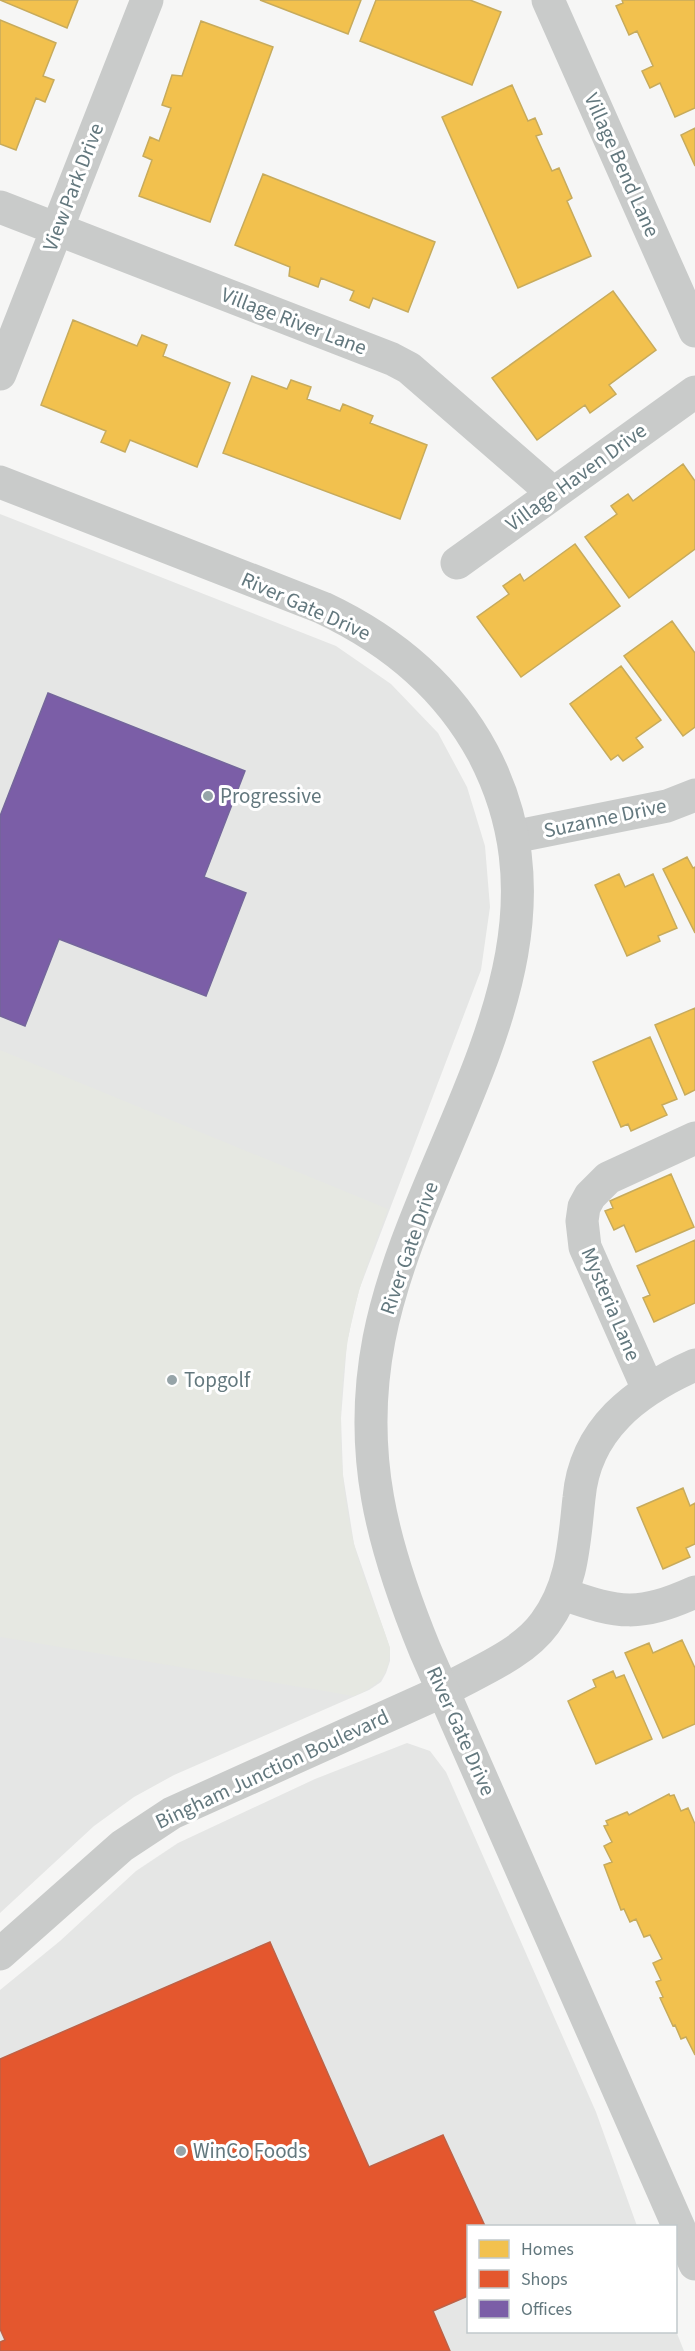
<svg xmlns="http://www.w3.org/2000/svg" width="695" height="2351" font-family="'Source Sans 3',sans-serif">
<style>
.built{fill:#e5e6e5}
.green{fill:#e6e8e2}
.homes{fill:#f2c14e;stroke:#c7ab5c;stroke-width:1.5}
.shops{fill:#e4572e;stroke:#bd6146;stroke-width:1.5}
.offices{fill:#7b5ea7;stroke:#74669b;stroke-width:1.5}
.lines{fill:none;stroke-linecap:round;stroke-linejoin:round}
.minor{stroke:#c9cbca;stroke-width:33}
.tertiary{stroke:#c9cbca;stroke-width:33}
.poi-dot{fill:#96a4a8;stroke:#fff;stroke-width:2}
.labels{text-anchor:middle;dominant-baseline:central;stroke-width:6;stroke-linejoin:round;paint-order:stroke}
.street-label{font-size:21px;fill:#63787e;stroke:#fff}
.poi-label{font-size:21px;fill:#63787e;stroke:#fff;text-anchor:start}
</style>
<rect width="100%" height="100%" fill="#f6f6f5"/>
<path class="built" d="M0,514l336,132 55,38 47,49 29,54 18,59 5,61 -9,63 -122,320 -12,52 -6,76 2,57 11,69 36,104v13l-4,12 -5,9 -12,8 -195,85 -40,22 -40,29 -94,87z
M407,1743l23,8 16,21 150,340 41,114h-169v106l208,-1 8,20h-684v-361l60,-49 76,-70 42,-28 137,-64z"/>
<path class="green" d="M0,1050l388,159c-10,27 -21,54 -29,82 -23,80 -24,172 -5,253 9,36 25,69 36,104 0,27 -12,38 -36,48l-354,-59z"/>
<path class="homes" d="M0,0h78l-11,28z
M260,0h101l-13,34z
M376,0h94l31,12 -29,73 -112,-44z
M622,0h73v108l-20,9 -15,-34 -10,5 -8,-17 11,-5 -16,-35 -8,4 -13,-29 7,-3z
M0,20l56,23 -13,33 11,4 -9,22 -9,-4 -20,52 -16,-6z
M201,21l72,26 -63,175 -71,-26 13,-36 -9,-4 7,-19 9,4 12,-33 -9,-3 10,-30 10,1z
M512,85l16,36 7,-3 7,16 -6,2 16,35 7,-3 13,30 -5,3 24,55 -73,32 -76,-171z
M695,128v38l-14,-31z
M263,174l172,68 -27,70 -35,-14 -4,10 -19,-8 4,-9 -33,-13 -3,9 -29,-11 1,-9 -55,-22z
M613,291l43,59 -47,35 7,9 -26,19 -5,-8 -48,35 -45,-62z
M73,320l64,26 5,-11 25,10 -4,11 67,27 -33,84 -67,-27 -5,12 -24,-10 5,-11 -65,-26z
M252,376l35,13 4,-9 20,7 -4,12 33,12 3,-7 30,12 -3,7 57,22 -27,74 -177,-66z
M683,464l12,17v68l-66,49 -44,-61 32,-23 -6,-8 17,-12 5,7z
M575,544l45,62 -99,71 -44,-60 32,-23 -6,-8 17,-12 4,7z
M672,621l23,32v74l-12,9 -59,-80z
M621,666l40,54 -25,18 7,9 -20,14 -5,-6 -7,5 -41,-56z
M687,857l6,11 2,-1v66l-32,-64z
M619,874l6,13 28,-13 24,54 -19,8 2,5 -33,15 -32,-71z
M695,1008v82l-10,5 -30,-70z
M650,1037l27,62 -15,6 5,10 -36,16 -3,-7 -7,3 -28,-65z
M671,1174l23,53 -58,25 -12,-27 -10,5 -9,-19 8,-3 -3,-7z
M695,1240v63l-41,19 -11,-24 7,-3 -13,-29z
M683,1488l7,18 5,-3v41l-9,4 4,9 -27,12 -26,-61z
M682,1640l13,28v56l-32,14 -38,-85 24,-10 4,10z
M613,1671l3,7 8,-3 28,64 -56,25 -28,-63 28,-14 -3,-7z
M669,1794l1,2 4,-1 7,16 7,-3 7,16v231l-9,-18 -5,2 -6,-14 -2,1 -13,-28 3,-1 -7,-15 5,-2 -8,-17 9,-4 -12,-24 -6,2 -8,-18 -6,3 -6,-13 -3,1 -17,-45 8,-3 -8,-16 8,-4 -8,-16 4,-1 -2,-4 21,-9 2,3z"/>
<path class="shops" d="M270,1942l99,225 74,-32 42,91h-17v70l-35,15 17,40h-450v-9l5,-2 -5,-11v-270z"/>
<path class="offices" d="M48,693l197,78 -41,106 42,16 -40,103 -147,-57 -34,87 -25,-10v-200z"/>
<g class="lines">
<path class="minor" d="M548,0l147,331
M0,207l392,152 17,9 144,125
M0,374l147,-374
M457,563l238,-171
M513,837l154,-31 28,-11
M648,1389l-63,-142 -3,-26 2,-14 6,-11 18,-18 87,-40
M563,1594c57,20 76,23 132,-2
M443,1691c33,-19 79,-36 102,-68 28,-38 29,-80 34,-125 6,-69 57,-107 116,-133"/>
<path class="tertiary" d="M0,482l323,126c68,32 124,78 160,145 107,204 -66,390 -104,586 -22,114 3,206 46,311l270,614
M0,1954l122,-108 50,-33 271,-122"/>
</g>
<g class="poi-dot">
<circle cx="208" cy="796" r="6"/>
<circle cx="172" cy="1380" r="6"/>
<circle cx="181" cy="2151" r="6"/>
</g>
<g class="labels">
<g class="street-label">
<text transform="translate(622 165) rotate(66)">Village Bend Lane</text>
<text transform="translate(73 187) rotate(-69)">View Park Drive</text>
<text transform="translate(294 321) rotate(21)">Village River Lane</text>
<text transform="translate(576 477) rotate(-36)">Village Haven Drive</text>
<text transform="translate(306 606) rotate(24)">River Gate Drive</text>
<text transform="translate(605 818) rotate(-12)">Suzanne Drive</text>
<text transform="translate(409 1248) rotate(-71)">River Gate Drive</text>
<text transform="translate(611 1304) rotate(67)">Mysteria Lane</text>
<text transform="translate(461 1731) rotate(66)">River Gate Drive</text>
<text transform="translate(272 1769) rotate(-25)">Bingham Junction Boulevard</text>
</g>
<g class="poi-label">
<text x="220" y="796">Progressive</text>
<text x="184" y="1380">Topgolf</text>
<text x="193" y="2151">WinCo Foods</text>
</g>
</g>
<rect x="467" y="2225" width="210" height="108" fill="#ffffff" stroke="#c1c9cb" stroke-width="1.5"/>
<rect x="479" y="2240" width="30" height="18" fill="#f2c14e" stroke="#c1c9cb" stroke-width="1.5"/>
<text x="521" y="2255" font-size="18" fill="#63787e">Homes</text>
<rect x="479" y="2270" width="30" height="18" fill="#e4572e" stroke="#c1c9cb" stroke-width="1.5"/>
<text x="521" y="2285" font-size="18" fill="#63787e">Shops</text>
<rect x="479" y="2300" width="30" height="18" fill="#7b5ea7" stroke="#c1c9cb" stroke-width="1.5"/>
<text x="521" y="2315" font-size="18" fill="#63787e">Offices</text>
</svg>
